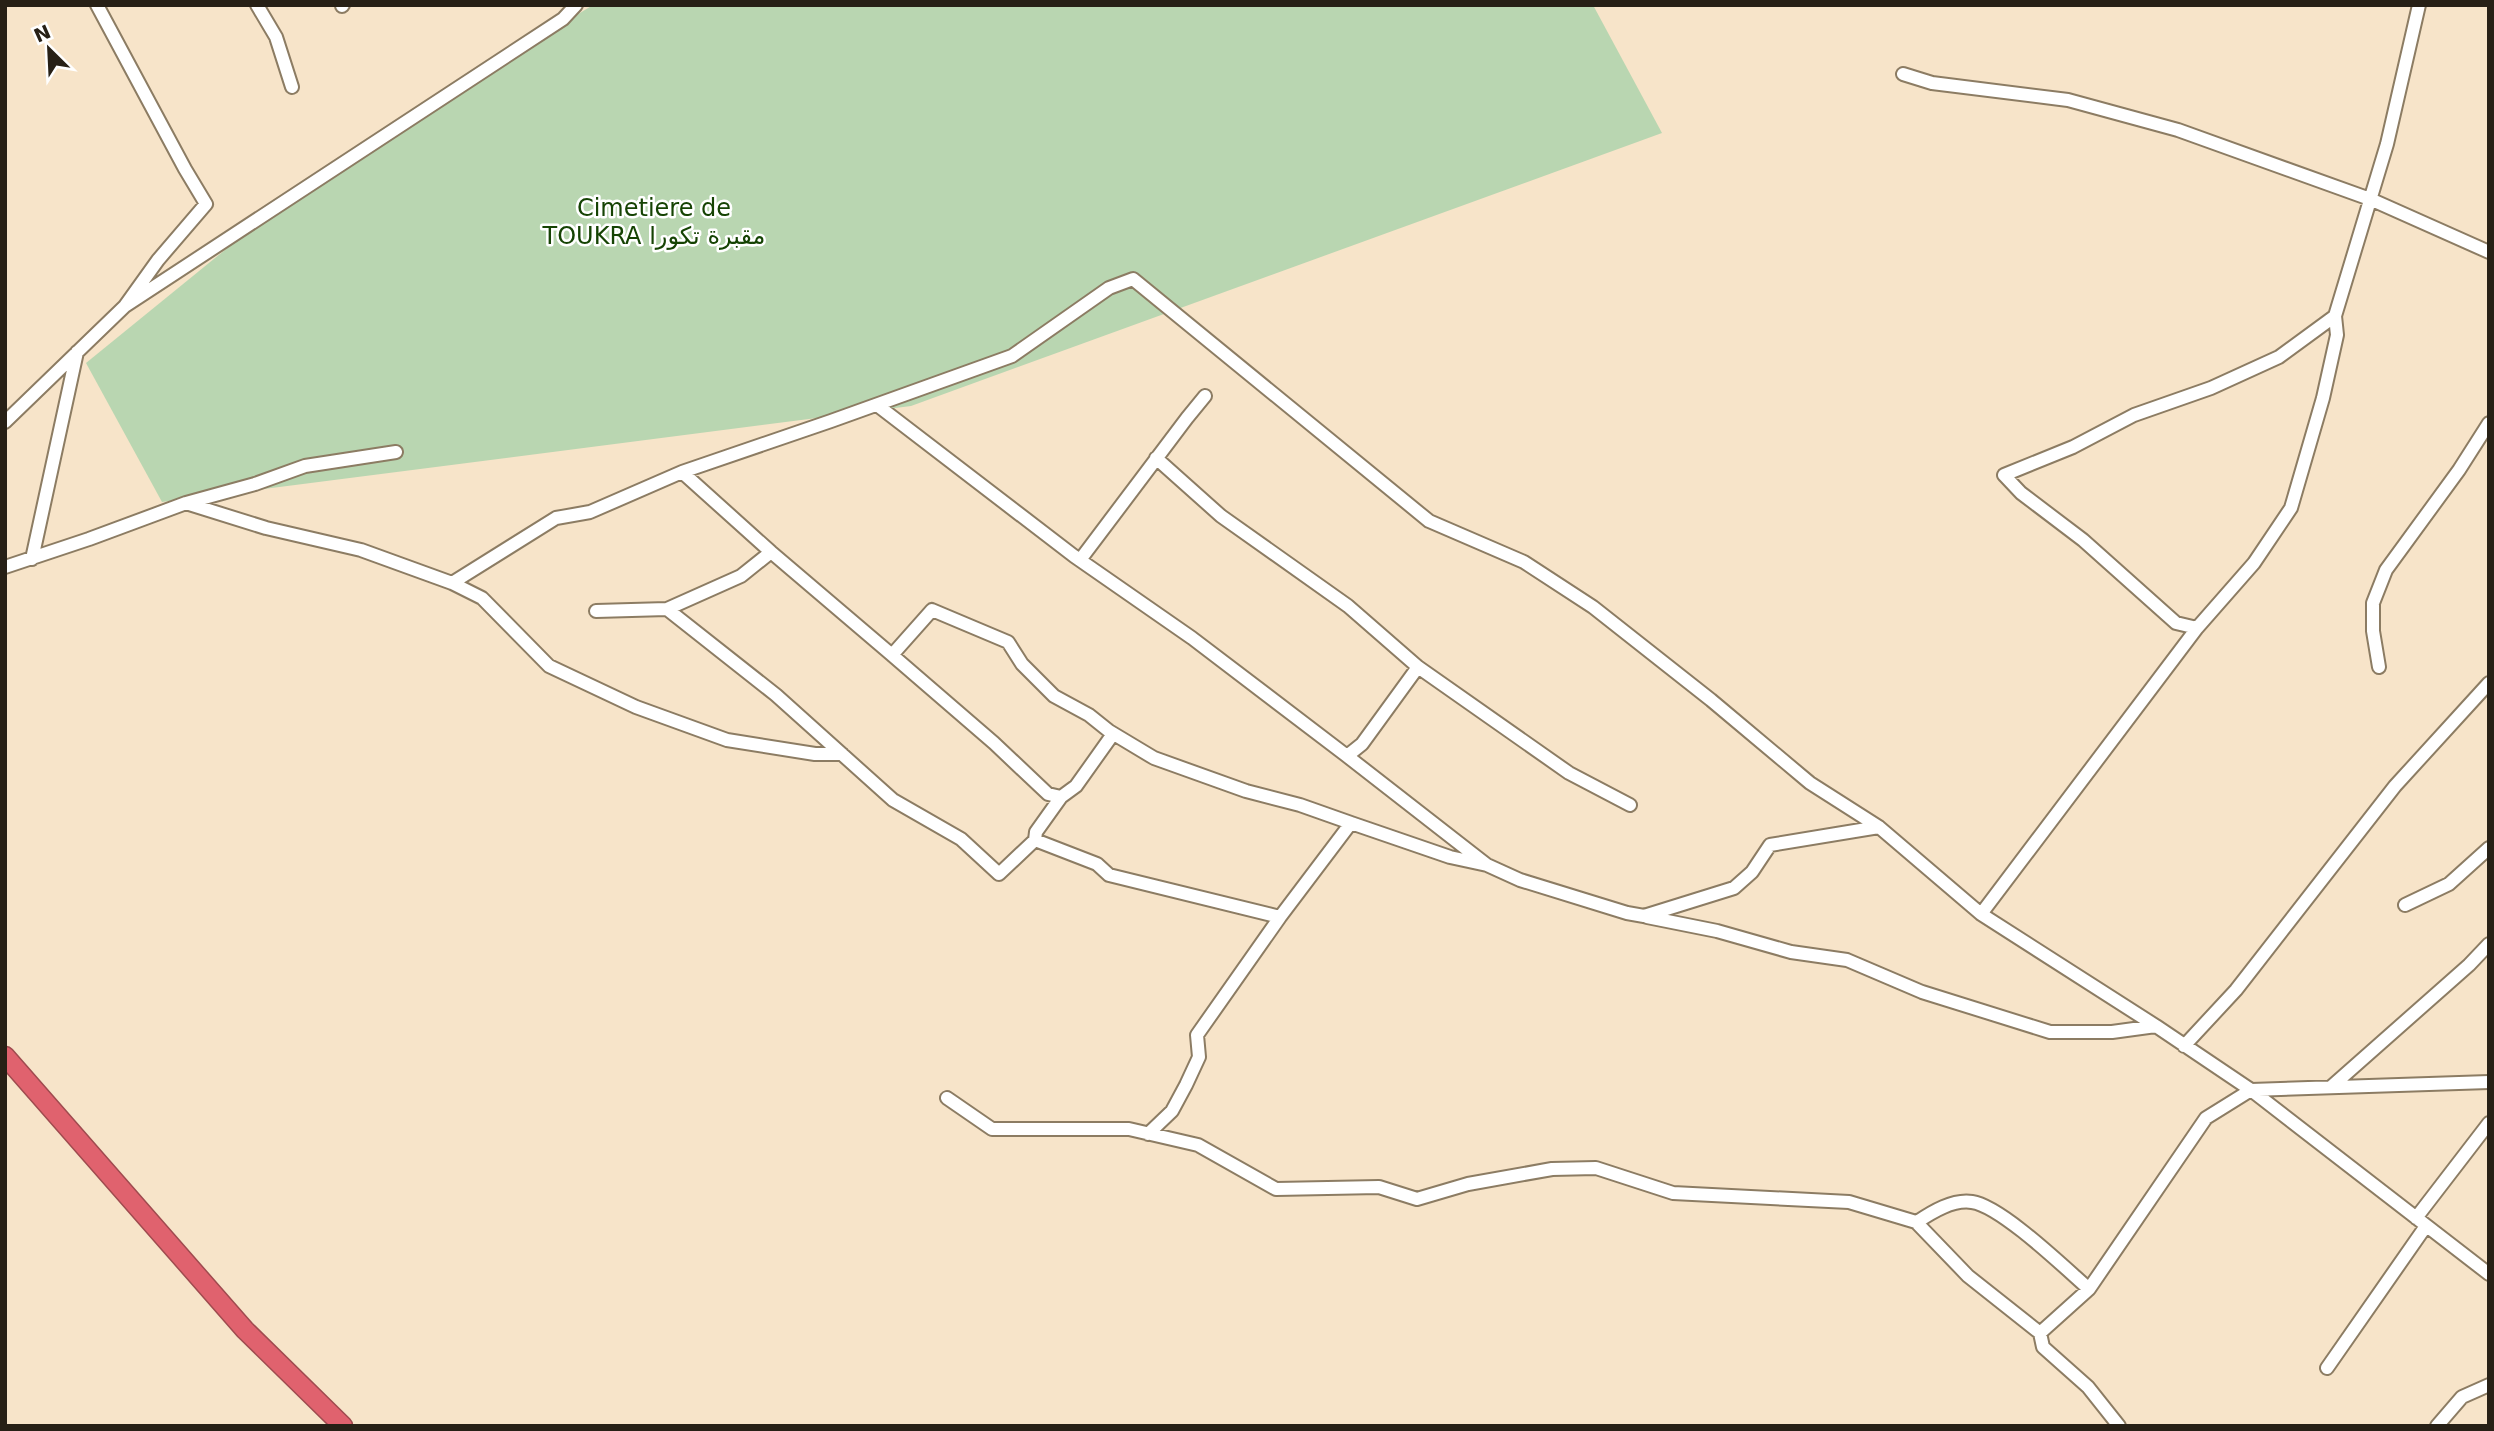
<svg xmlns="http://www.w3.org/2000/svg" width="2494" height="1431" font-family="'DejaVu Sans',Cairo,sans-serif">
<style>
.green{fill:#b9d6b1}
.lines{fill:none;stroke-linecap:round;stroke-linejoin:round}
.minor-casing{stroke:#8c7c63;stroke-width:16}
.highway-casing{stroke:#9f4b4f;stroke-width:21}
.minor{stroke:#fff;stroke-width:12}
.highway{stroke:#e0626e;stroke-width:18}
.labels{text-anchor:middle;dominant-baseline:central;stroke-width:5;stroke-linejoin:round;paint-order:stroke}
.park-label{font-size:24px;fill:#154303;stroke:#fff}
</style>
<rect width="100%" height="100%" fill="#f7e4c9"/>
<path class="green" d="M593,5h1000l69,128 -751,273 -749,96 -76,-139 236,-192z"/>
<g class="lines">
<g class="minor-casing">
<path id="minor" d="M257,5l19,32 16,50
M342,6l1,-1
M1903,74l29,9 136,17 110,30 192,69 119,53
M125,306l438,-287 13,-14
M2335,316l-56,41 -68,31 -77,27 -61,32 -69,28 17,18 62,47 93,83 21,5 57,-65 37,-55 32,-110 14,-63 -2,-19 52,-172 32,-139
M877,405l197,151 118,82 155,118 15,-12 56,-77
M5,422l120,-116 33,-46 48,-56 -21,-35 -88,-164
M1156,458l65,58 127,90 70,61 151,106 61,32
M682,472l149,-51 181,-65 97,-68 24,-9 296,242 95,41 69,45 118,93 99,83 69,44 102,87 175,112 95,64 238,-8
M186,503l80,25 95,22 91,33 30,15 67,68 87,41 91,33 88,14h27
M32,559l45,-207
M1080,560l107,-142 18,-22
M5,567l84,-28 97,-36 69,-19 50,-18 91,-14
M452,583l104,-65 34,-6 92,-40 89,80 121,103 40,-45 76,32 14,22 32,32 35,19 20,16 45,27 92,33 54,14 51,18
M667,609l109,86 117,105 68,39 38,35 36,-34 62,24 12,11 171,42 71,-94 99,34 37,8
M596,611l71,-2 74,-33 30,-24
M892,655l102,88 54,51 13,3 15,-11 37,-52
M2379,667l-6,-36v-28l13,-33 73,-100 30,-47
M1347,756l140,109 33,15 107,33 17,3 90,-28 18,-16 18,-27 109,-18
M1035,840l1,-8 25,-35
M2405,905l44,-21 40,-36
M1981,914l216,-286
M1647,917l70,14 74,21 56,8 75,32 128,40h62l44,-6
M2184,1046l52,-56 159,-204 94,-103
M2331,1087l138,-122 20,-21
M947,1098l45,31h137l69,16 78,44 103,-2 38,12 51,-15 84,-15 44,-1 77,25 176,9 67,20 52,54 72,57 49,-44 117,-171 45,-28 238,184
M1148,1134l24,-23 14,-26 13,-28 -2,-22 83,-118
M2416,1218l73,-95
M1917,1222c15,-10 36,-23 55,-20 29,4 93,66 117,87
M2040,1333l3,14 45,40 31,39
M2327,1368l99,-142
M2437,1426l25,-29 27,-12"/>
</g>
<g class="highway-casing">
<path id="highway" d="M5,1056l240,274 98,96"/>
</g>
<use href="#minor" class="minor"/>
<use href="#highway" class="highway"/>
</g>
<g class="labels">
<g class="park-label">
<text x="654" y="208">Cimetiere de<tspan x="654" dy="28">TOUKRA مقبرة تكورا</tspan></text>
</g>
</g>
<rect width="2494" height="1431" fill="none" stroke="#272016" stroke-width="14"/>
<g transform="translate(49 49) rotate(336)" stroke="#ffffff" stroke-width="5" paint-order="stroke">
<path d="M0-5L12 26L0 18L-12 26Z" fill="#272016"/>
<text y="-10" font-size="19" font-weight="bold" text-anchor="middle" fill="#272016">N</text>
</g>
</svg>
